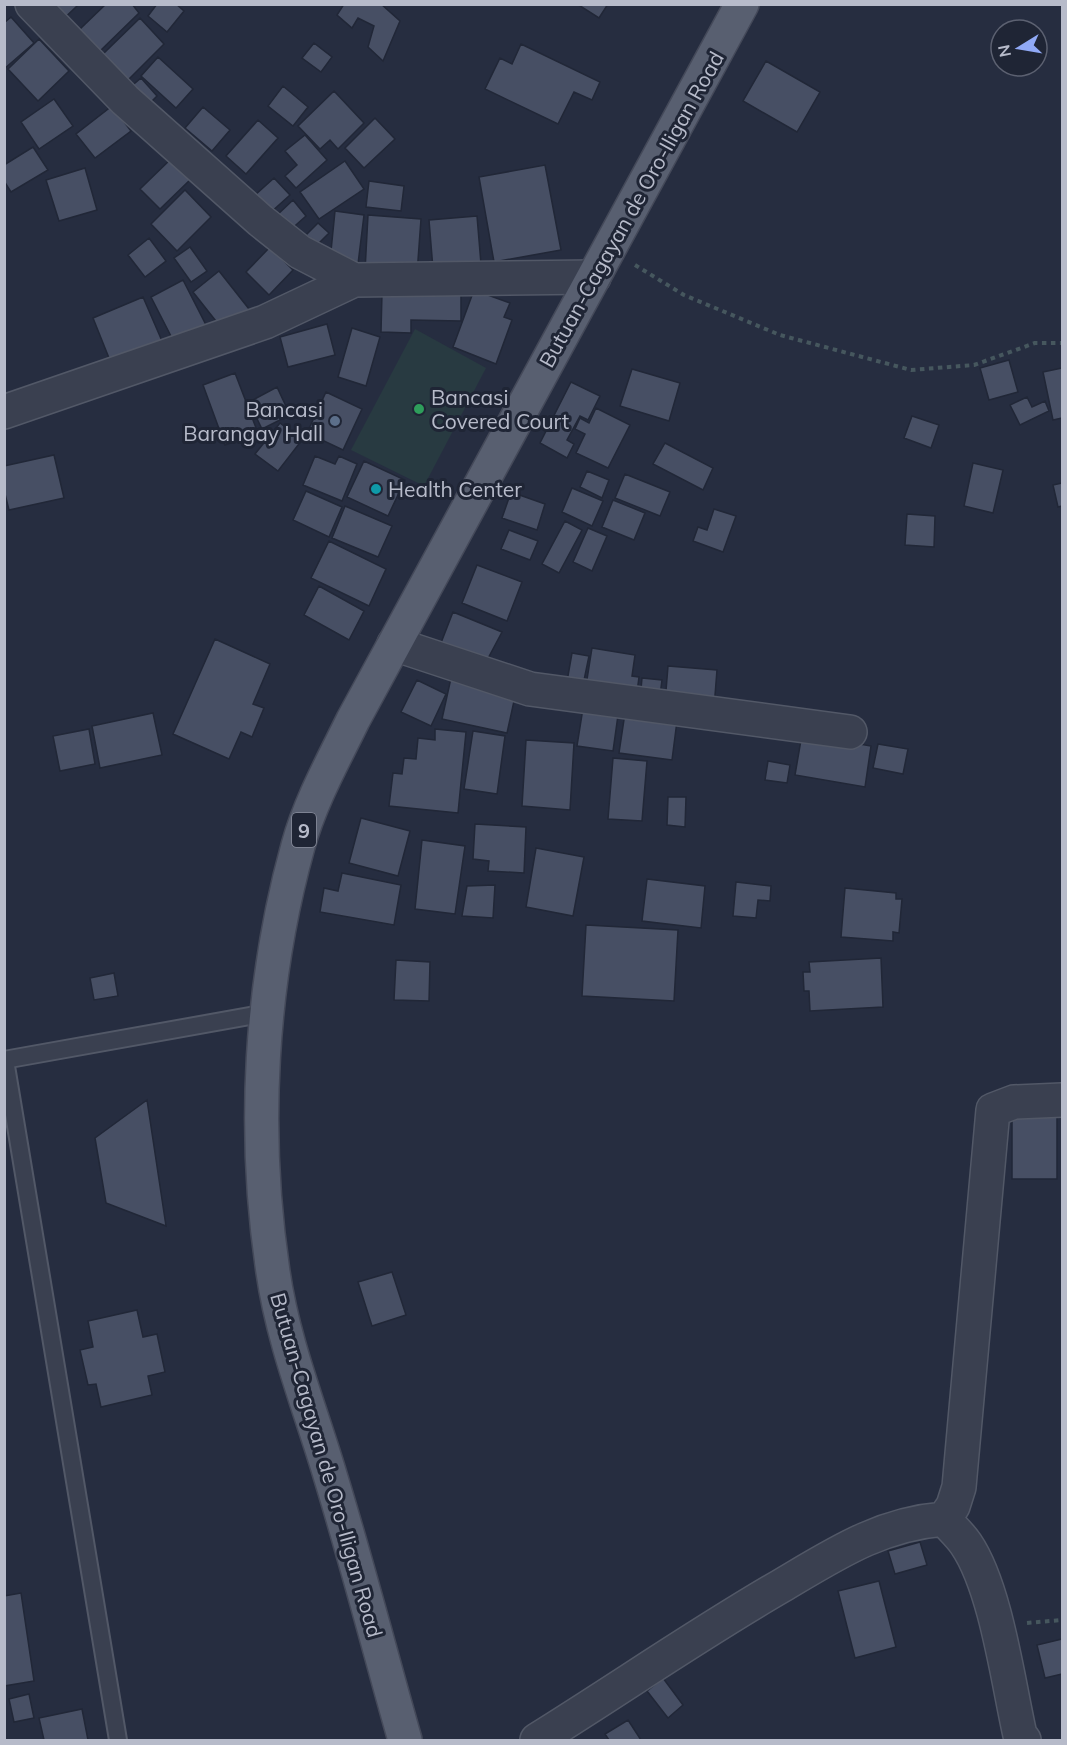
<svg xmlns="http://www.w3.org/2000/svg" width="1067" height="1745" font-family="Mulish,sans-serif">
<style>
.green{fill:#283a41}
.building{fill:#474f64;stroke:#212737;stroke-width:1.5}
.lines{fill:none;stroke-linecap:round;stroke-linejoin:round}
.service-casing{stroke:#525867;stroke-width:20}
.minor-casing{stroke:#525867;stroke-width:36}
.primary-casing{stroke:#444959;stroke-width:36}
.path{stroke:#46575e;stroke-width:4;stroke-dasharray:4.5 4.5;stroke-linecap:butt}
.service{stroke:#3a4050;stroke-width:16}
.minor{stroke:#3a4050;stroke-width:33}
.primary{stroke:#585f70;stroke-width:33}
.leisure-dot{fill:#2e9e5b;stroke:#1f2535;stroke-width:2}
.service-dot{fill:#5c6f8a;stroke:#1f2535;stroke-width:2}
.culture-dot{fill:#0f9aa8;stroke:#1f2535;stroke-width:2}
.labels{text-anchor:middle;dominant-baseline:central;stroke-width:6;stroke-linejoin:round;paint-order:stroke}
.shield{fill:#1f2535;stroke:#898e9d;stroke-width:1.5}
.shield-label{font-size:20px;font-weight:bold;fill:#b7bbca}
.street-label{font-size:21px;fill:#b7bbca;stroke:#1f2535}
.poi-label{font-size:21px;fill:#b7bbca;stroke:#1f2535;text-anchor:start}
</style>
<rect width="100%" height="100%" fill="#262d40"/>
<path class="green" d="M415,329l71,39 -62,118 -73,-36z"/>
<path class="building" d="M37,4h38l2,2 -20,19z
M106,4h26l7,9 -39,38 -21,-21z
M157,4h19l8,7 -17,21 -19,-16z
M344,4h37l19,17 -17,40 -15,-14 6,-21 -16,-8 -6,10 -15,-13z
M577,4h31l-9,14z
M11,17l23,26 -30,26v-46z
M140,18l24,26 -37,37 -25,-26z
M39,39l30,32 -31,30 -30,-32z
M314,43l18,14 -11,15 -19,-14z
M521,44l79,38 -8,18 -18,-8 -16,32 -73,-35 15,-31 12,6z
M158,57l35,32 -17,19 -35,-32z
M766,61l54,31 -23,40 -54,-31z
M141,78l16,18 -11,11 -18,-18z
M283,86l25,21 -15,19 -25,-20z
M334,91l30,32 -26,26 -8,-9 -10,9 -22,-23z
M54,99l19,27 -34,23 -18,-27z
M112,106l19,25 -36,27 -19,-24z
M203,107l27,23 -18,21 -27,-23z
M375,118l20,21 -31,29 -19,-20z
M258,120l20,18 -32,36 -20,-18z
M305,135l22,25 -31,28 -11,-12 12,-11 -12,-14z
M33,147l15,23 -37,22 -7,-11v-16z
M174,156l19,21 -33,32 -20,-20z
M345,161l19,28 -45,30 -19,-27z
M545,165l16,85 -67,12 -15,-85z
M85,168l12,42 -38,11 -13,-41z
M274,178l16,17 -20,18 -16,-17z
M369,181l35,5 -3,25 -35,-4z
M185,190l26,27 -34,34 -26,-27z
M293,200l13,16 -18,16 -13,-15z
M335,211l29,4 -6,49 -28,-3z
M368,215l53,4 -4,55 -52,-3z
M477,216l4,48 -48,5 -4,-49z
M318,223l11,10 -12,12 -11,-10z
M149,238l17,23 -21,16 -17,-22z
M190,247l17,24 -16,11 -17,-24z
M270,247l23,23 -24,25 -23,-23z
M219,271l30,38 -26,21 -30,-38z
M183,280l23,45 -32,17 -23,-45z
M474,290l36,13 -6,14 8,3 -16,44 -43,-17z
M382,293l79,1v27l-50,-1v13l-30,-1z
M143,297l19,44 -51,22 -18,-45z
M327,324l8,31 -47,12 -8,-30z
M352,328l28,9 -14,49 -28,-9z
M1009,360l9,32 -29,8 -9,-32z
M1062,368v50l-9,2 -10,-48z
M632,369l48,14 -11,38 -49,-15z
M235,373l23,60 -33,12 -22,-60z
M571,382l29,14 -12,24 -8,-4 -13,24 7,4 -7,14 -27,-15z
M277,387l13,28 -28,14 -13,-27z
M326,392l36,17 -19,41 -36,-17z
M1027,397l5,10 13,-6 4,10 -29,14 -10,-20z
M596,408l34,17 -22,43 -32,-15 9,-19 -10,-5 5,-11 9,5z
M912,416l27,9 -8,23 -27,-10z
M280,423l22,17 -24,31 -23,-17z
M665,443l48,25 -10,22 -50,-26z
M54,455l10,43 -55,12 -5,-20v-24z
M315,456l20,8 4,-8 18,8 -15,37 -39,-16z
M364,461l41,19 -17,36 -41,-19z
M973,463l30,7 -10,43 -29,-7z
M587,471l22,9 -7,18 -22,-11z
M625,474l45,18 -10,24 -45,-18z
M1062,483v23l-4,1 -5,-22z
M572,488l31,13 -11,25 -30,-14z
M306,491l36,16 -13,30 -36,-17z
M511,492l34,12 -8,26 -35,-12z
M613,500l32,13 -11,27 -32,-13z
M345,506l47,20 -14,31 -46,-19z
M714,509l22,7 -13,36 -30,-11 5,-14 9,3z
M907,514l28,2 -1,31 -29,-2z
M565,521l17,9 -23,43 -17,-9z
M588,528l19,8 -15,35 -19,-9z
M509,530l29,11 -8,19 -29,-11z
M329,541l57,28 -17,37 -58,-28z
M477,565l45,17 -15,39 -45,-18z
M319,586l45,25 -15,29 -45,-25z
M453,612l49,20 -17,32 -46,-16z
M215,639l55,25 -17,40 11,4 -12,29 -11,-5 -12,27 -56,-25z
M592,648l43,7 -3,21 7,1 -3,23 -51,-8z
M572,653l17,3 -7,34 -16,-3z
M668,666l49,4 -3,38 -49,-5z
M451,678l65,14 -9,41 -65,-14z
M642,678l20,2 -3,23 -19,-3z
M417,680l29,14 -15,32 -30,-14z
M584,702l35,6 -6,43 -36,-5z
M153,713l9,42 -62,13 -8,-42z
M625,713l52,8 -5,39 -53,-7z
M89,729l6,35 -35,7 -7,-35z
M435,729l31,3 -8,81 -69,-7 4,-33 9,1 2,-16 12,1 2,-21 17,2z
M473,731l32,5 -8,58 -33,-5z
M802,734l69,12 -6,41 -70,-12z
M526,740l48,3 -4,67 -48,-4z
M878,744l30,5 -5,25 -30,-6z
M613,758l34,3 -5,60 -34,-2z
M768,761l22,4 -3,18 -22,-3z
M668,797h18l-1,30 -18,-2z
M361,818l49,13 -12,45 -49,-13z
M475,824l51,3 -2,46 -36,-2 1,-10 -16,-2z
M422,840l43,6 -10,68 -40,-5z
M536,848l48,9 -11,59 -47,-9z
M342,873l59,12 -7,40 -74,-13 4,-24 14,3z
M647,879l58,7 -4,42 -59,-7z
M736,882l35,4 -1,15 -12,-1 -2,18 -23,-2z
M495,885l-2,33 -31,-2 5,-30z
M845,888l51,5v6h6l-3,34 -6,-1v9l-52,-4z
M586,925l92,5 -4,71 -92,-5z
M881,958l2,49 -73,4 -1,-20h-5l-1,-19h7l-1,-10z
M396,960l34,2 -1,39 -35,-1z
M114,973l4,23 -24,4 -4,-22z
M147,1100l19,126 -60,-23 -11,-65z
M1012,1116h45v63h-45z
M392,1272l14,43 -34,11 -14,-44z
M137,1310l6,27 14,-3 8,38 -17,4 4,19 -51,12 -5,-23 -8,1 -8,-35 13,-3 -5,-26z
M920,1542l7,23 -32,9 -7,-23z
M879,1581l17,66 -41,11 -17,-67z
M21,1593l13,88 -30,5v-90z
M1062,1639v35l-17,4 -8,-33z
M663,1678l20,27 -15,13 -21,-27z
M29,1694l5,24 -20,4 -5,-23z
M82,1709l6,31h-44l-5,-22z
M628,1720l13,20h-32l-4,-6z"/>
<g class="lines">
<g class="service-casing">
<path id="service" d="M4,1060l263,-47
M5,1060l113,680"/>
</g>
<g class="minor-casing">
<path id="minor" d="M32,4l93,96 136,121 39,31 54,28
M4,412l261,-90 89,-42 240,-3
M394,644l136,45 320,43
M944,1519l9,-13 6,-19 34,-377 21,-8 48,-2
M944,1519c7,8 16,16 22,25 30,44 42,138 54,191l4,5
M537,1740c82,-51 161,-106 244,-154 54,-32 99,-62 163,-67"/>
</g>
<g class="primary-casing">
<path id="primary" d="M405,1740c-25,-88 -48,-177 -75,-265 -20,-67 -47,-133 -57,-203 -21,-140 -13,-289 25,-426 12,-44 35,-85 55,-126l389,-716"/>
</g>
<path class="path" d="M635,265l49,30 96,40 131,35 63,-5 61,-22h27
M1027,1623l35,-3"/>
<use href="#service" class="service"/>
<use href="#minor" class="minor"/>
<use href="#primary" class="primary"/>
</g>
<circle class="leisure-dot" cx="419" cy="409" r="6"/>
<circle class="service-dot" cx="335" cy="421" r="6"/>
<circle class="culture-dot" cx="376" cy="489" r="6"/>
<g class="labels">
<rect class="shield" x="292" y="813" width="24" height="34" rx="4.5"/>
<g class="shield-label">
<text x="304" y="830">9</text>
</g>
<g class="street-label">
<text transform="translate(631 209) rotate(-61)">Butuan-Cagayan de Oro-Iligan Road</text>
<text transform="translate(327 1465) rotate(74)">Butuan-Cagayan de Oro-Iligan Road</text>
</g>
<g class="poi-label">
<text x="431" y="397">Bancasi<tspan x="431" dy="24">Covered Court</tspan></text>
<text x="323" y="409" text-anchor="end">Bancasi<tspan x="323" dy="24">Barangay Hall</tspan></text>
<text x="388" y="489">Health Center</text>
</g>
</g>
<rect width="1067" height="1745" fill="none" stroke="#b7bbca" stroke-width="12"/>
<g transform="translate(1019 48) rotate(259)"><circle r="28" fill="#1f2535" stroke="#5c6171" stroke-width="1.5"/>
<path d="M0-4.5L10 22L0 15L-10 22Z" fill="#90a9f6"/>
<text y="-9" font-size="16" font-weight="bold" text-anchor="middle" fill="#b7bbca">N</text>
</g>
</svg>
